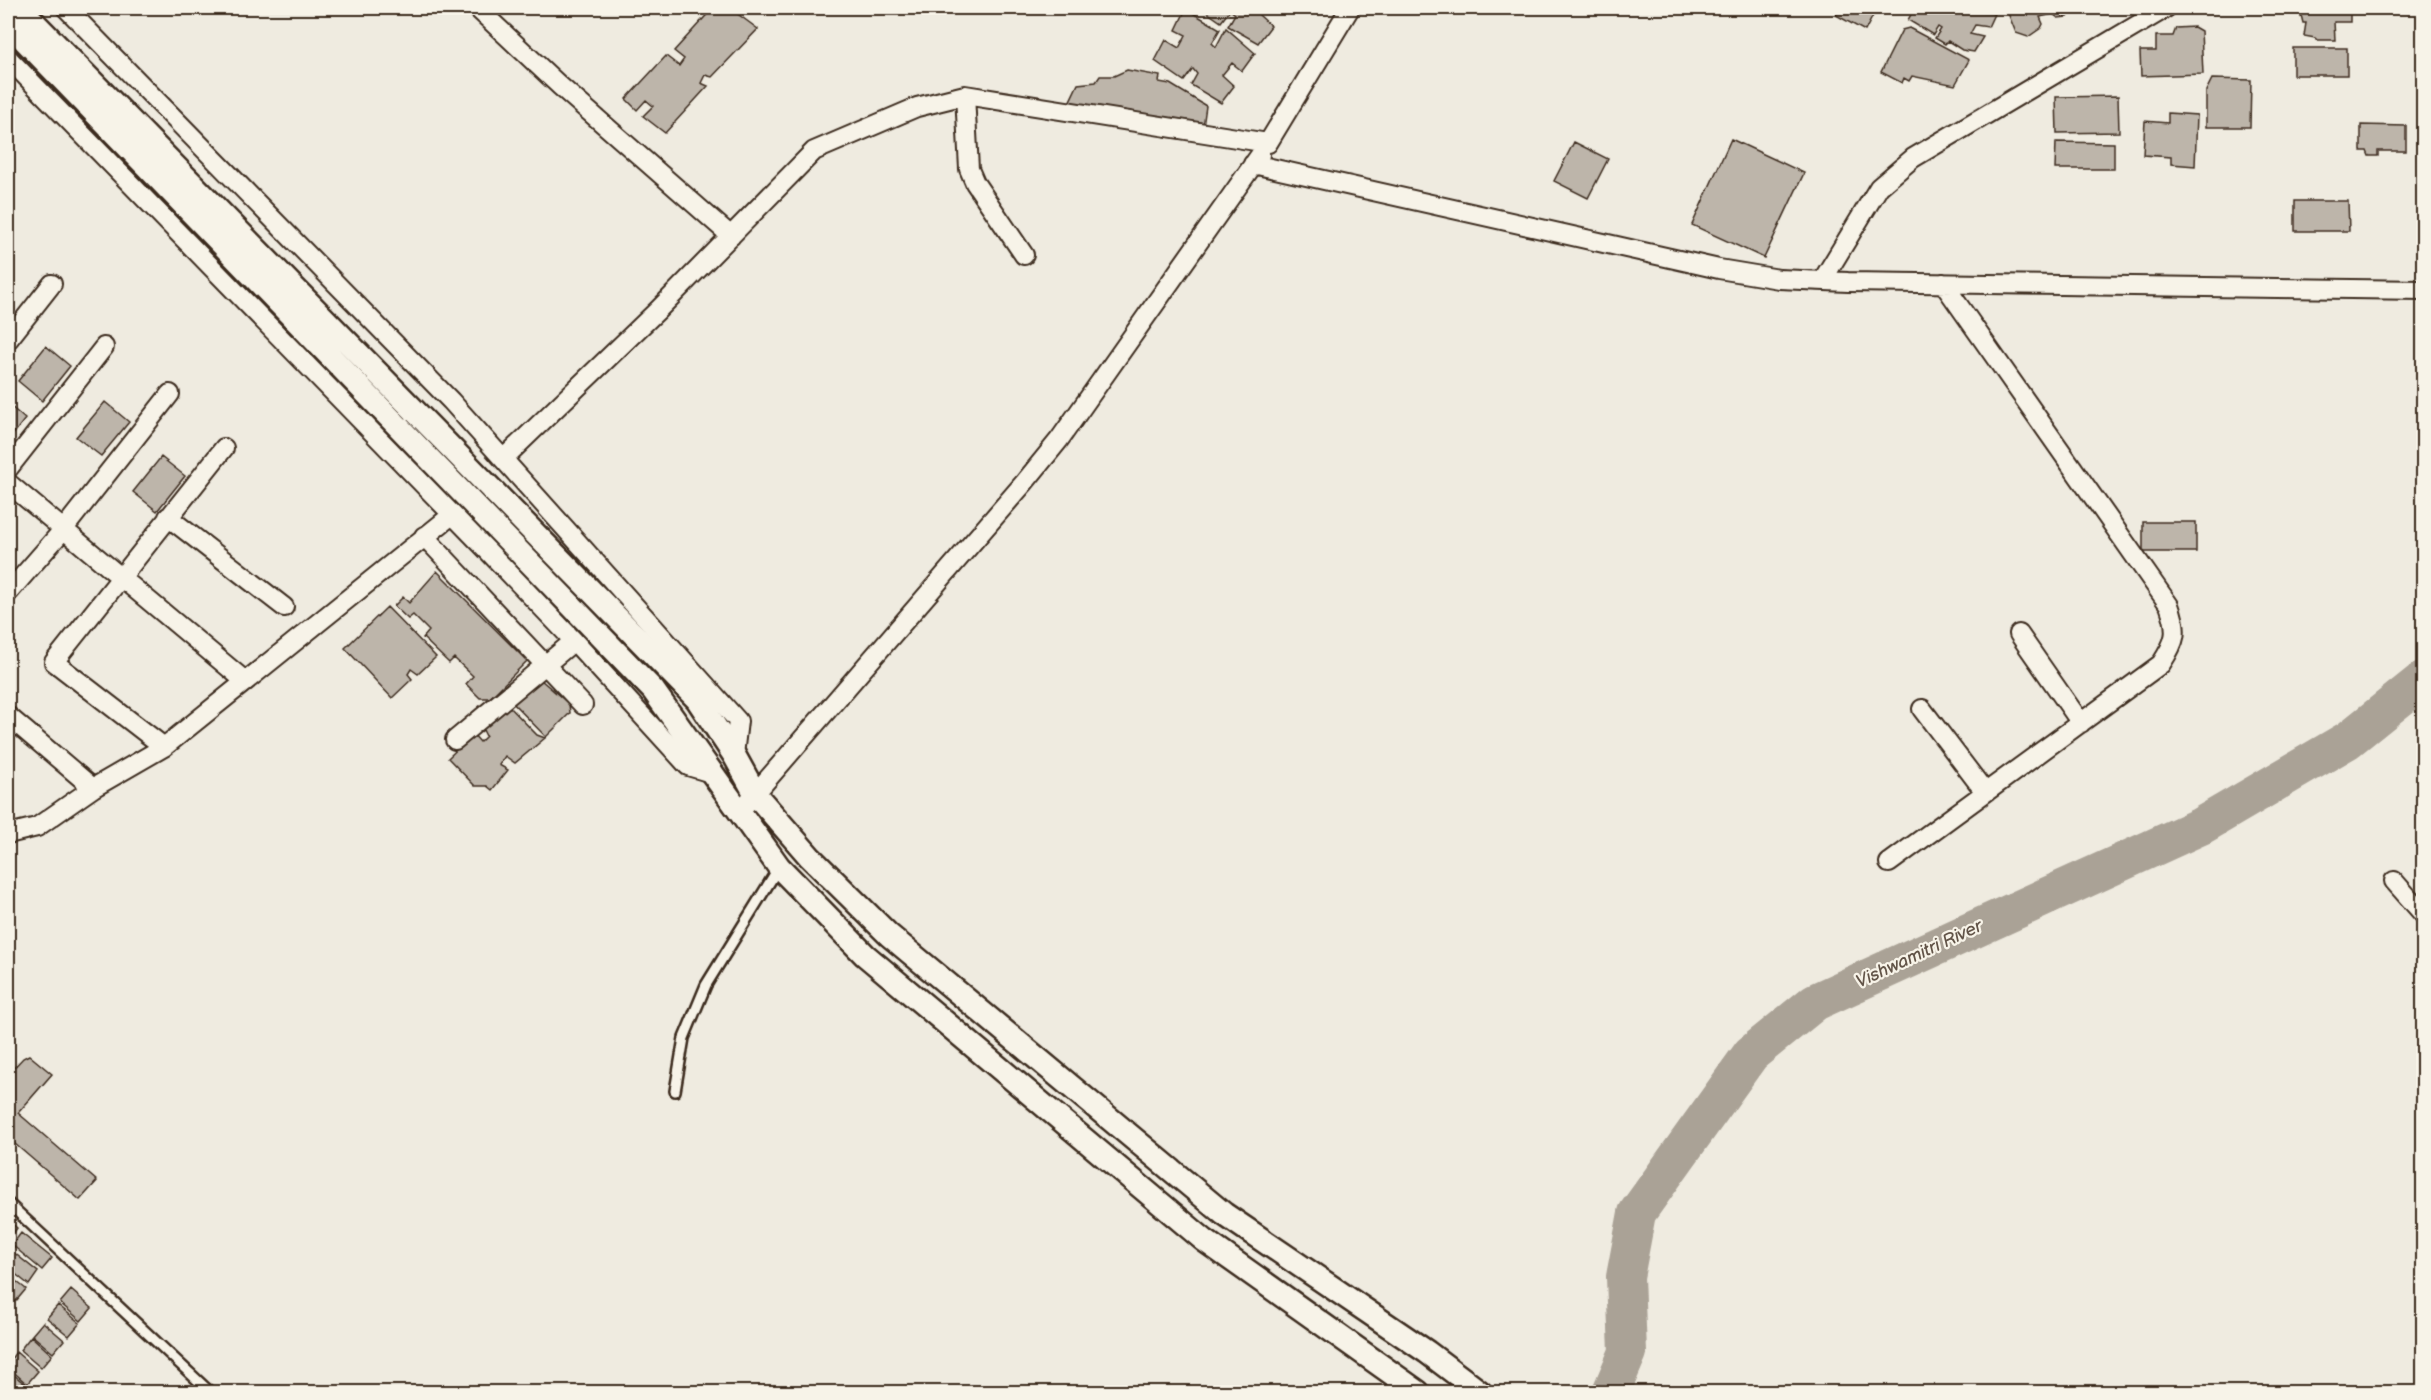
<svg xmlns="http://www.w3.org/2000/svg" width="2431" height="1400" font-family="'Balsamiq Sans',sans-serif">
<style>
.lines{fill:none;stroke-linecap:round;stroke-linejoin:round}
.river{stroke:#aaa296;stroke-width:38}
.building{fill:#bdb5aa;stroke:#3b2a1e;stroke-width:1.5}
.service-casing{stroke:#3b2a1e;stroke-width:14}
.minor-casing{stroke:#3b2a1e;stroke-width:22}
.tertiary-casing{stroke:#3b2a1e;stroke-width:27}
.service{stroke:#f7f3e8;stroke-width:9}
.minor{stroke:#f7f3e8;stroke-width:18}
.tertiary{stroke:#f7f3e8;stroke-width:22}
.labels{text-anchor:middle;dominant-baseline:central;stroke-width:4.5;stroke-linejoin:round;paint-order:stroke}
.water-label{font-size:18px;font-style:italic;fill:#625448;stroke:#f7f3e8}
</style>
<rect width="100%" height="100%" fill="#efebe0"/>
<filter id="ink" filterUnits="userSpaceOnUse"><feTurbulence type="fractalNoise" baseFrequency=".0167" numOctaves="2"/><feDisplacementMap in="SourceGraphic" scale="12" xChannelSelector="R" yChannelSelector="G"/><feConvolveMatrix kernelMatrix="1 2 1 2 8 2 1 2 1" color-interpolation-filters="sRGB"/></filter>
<g filter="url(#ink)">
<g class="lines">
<path class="river" d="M1611,1392l17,-40 -3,-75 12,-64 114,-159 64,-52 386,-176 147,-86 76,-61"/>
</g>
<path class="building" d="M713,8h19l3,4 23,17 -46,48 -7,-2 -4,8 7,3 -43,47 -22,-17 10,-10 -7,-6 -9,10 -11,-11 40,-43 13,10 5,-7 -10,-8z
M1201,8h65l-7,7 12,11 -13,17 -30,-17 7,-12 -5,-4 -9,12z
M1840,8h37l-12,23 -29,-16z
M1920,8h64l-2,3 12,3 -6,13 -13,-2 -5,9 13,3 -9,15 -12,-2 -14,-9 -3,3 -10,-6 6,-9 -3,-2 -5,8 -25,-15 6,-11z
M2006,8h76l-15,9 -9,1 -5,-4 -13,3 3,7 -2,4 -13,9 -12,-4z
M2298,8h52v14h-16l1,18h-18l-2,-2 -11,-2 2,-13h-3l-2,-8 -4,-2z
M1186,9l34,20 -8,14 4,4 10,-19 29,25 -13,18 -10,-8 -10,12 12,11 -13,17 -30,-18 6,-11 -4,-5 -9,12 -29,-20 11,-21 13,8 7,-13 -10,-5z
M2194,27l7,4 2,43 -62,2 -1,-25h16v-15h17l3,-8z
M1909,28l60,32 -14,25 -43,-9 -3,5 -5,-3 -2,5 -21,-11 21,-42z
M2293,48h54v27h-54z
M1127,70l33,6 -1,6 11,2 36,22 -3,21 -136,-20 11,-23 18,-2 4,-6h14z
M2212,79l39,1 -1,47h-44v-36z
M2118,96l1,36 -62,1 -1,-36z
M2168,113l29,2 -2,51 -24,-2v-7l-28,-2 2,-34 23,2z
M2361,125l45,1v25h-28v5h-9l-2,-5h-6z
M1731,139l73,34 -40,85 -72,-33z
M1574,142l34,17 -20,39 -34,-17z
M2056,142l58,1v26h-59z
M2295,201h53l1,30h-54z
M46,346l24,20 -28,35 -24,-20z
M105,402l24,20 -28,34 -25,-19z
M8,404l17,15 -17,22z
M161,457l24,19 -28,35 -24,-19z
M2143,522h53v30h-53z
M437,571l90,90 -37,37h-10l-14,-14 7,-8 -19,-18 -5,5 -26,-25 6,-7 -16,-16 -5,4 -14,-13 9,-9 6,6z
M387,607l49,50 -18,17 -7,-5 -3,5 4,5 -20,19 -47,-50z
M541,680l28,24 1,9 -24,24 -35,-36z
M507,704l30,31 8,3 -30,25 -10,-7 -6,9 9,5 -16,20 -5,-4h-12l-27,-28 25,-24 7,8 6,-6 -4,-8z
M29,1055l23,19 -34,39 79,68 -17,19 -72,-62v-64l15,-16z
M8,1220l9,8 -9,12z
M21,1233l31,25 -10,12 -30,-25z
M8,1248l30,24 -9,13 -21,-17z
M8,1275l18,14 -10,12 -8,-6z
M71,1290l21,18 -11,13 -21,-18z
M58,1305l22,18 -11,13 -22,-18z
M43,1322l21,18 -11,13 -21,-18z
M31,1336l21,19 -11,13 -21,-18z
M16,1352l22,19 -11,13 -19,-17v-4z
M8,1370l18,15 -7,7h-11z"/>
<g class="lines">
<g class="service-casing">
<path id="service" d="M675,1091l9,-53 22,-53 73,-118
M8,1203l202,189"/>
</g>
<g class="minor-casing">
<path id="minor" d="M66,8l385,393 287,320 -4,34
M477,8l83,78 171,150
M8,58l479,492 87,91 114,125 27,8
M965,95l4,74 6,14 49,72
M1253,164l466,105 60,10 69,3 576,8
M1822,281l57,-94 34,-29 253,-150
M8,340l44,-56
M503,459l155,-149 156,-159 103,-44 48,-12 303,48 82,-135
M8,469l96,-122
M8,483l237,198
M168,517l116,90
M424,536l159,169
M8,593l55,-63 107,-136
M2019,634l62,89
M1922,709l63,83
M8,716l85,72
M455,740l119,-99
M164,747l-110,-85 170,-214
M747,803l277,-320 35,-43 201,-285
M8,834l29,-7 56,-39 71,-41 288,-232
M1889,863l272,-199c15,-23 18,-32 8,-59l-226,-322
M2394,881l30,34"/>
</g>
<g class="tertiary-casing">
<path id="tertiary" d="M20,8l677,691 37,56 22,40 54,62 79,78 335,279 203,138 53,40
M8,23l645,667 126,177 86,88 339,285 214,152"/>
</g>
<use href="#service" class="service"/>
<use href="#minor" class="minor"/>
<use href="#tertiary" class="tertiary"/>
</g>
</g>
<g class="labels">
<g class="water-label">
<text transform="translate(1919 954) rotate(-25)">Vishwamitri River</text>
</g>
</g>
<rect width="2431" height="1400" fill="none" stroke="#f7f3e8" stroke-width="30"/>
<rect x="15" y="15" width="2401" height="1370" fill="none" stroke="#3b2a1e" stroke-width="2" filter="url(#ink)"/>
</svg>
